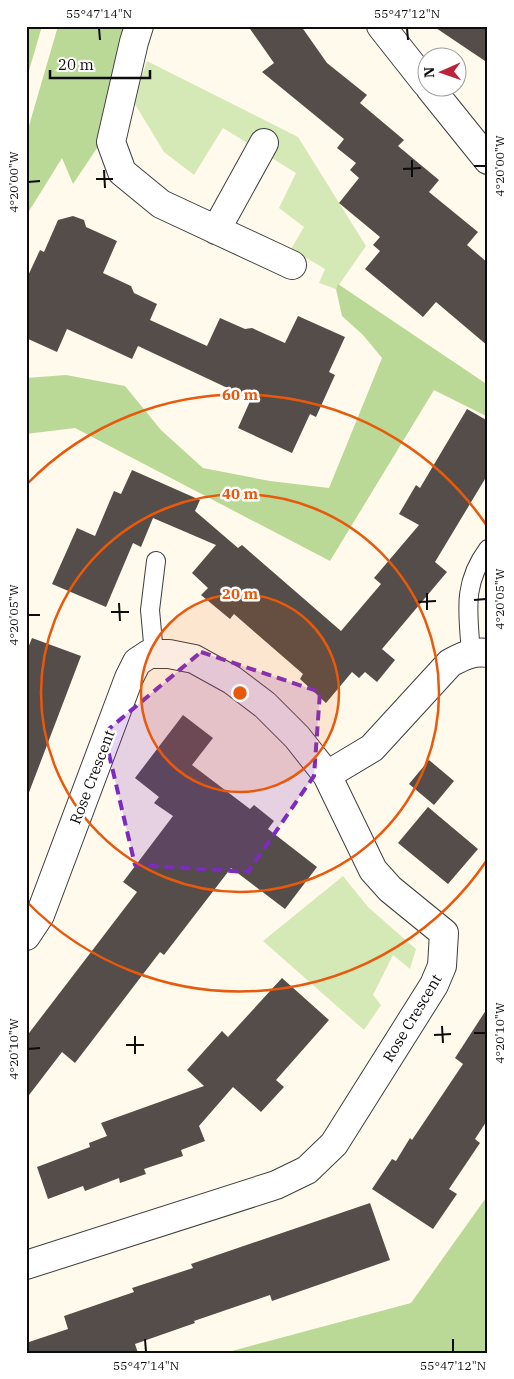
<svg xmlns="http://www.w3.org/2000/svg" width="514" height="1379" font-family="'IBM Plex Serif',serif">
<style>
.green{fill:#d5e9b6}
.forest{fill:#bad996}
.building{fill:#554d49}
.lines{fill:none;stroke-linecap:round;stroke-linejoin:round}
.service-casing{stroke:#3f3f3f;stroke-width:20}
.minor-casing{stroke:#3f3f3f;stroke-width:30}
.service{stroke:#fff;stroke-width:18}
.minor{stroke:#fff;stroke-width:28}
.marked{fill:#7b2cbf;fill-opacity:0.2;stroke:#7b2cbf;stroke-width:4;stroke-dasharray:10 6;stroke-linejoin:round}
.ticks{fill:none;stroke:#0c0c0c;stroke-width:2}
.ring{fill:none;stroke:#e8590c;stroke-width:2.5}
.labels{text-anchor:middle;dominant-baseline:central;stroke-width:5;stroke-linejoin:round;paint-order:stroke}
.street-label{font-size:15px;fill:#0c0c0c;stroke:#fff}
.centre{fill:#e8590c;stroke:#fff;stroke-width:2.5}
.ring-label{font-size:15px;text-anchor:middle;font-weight:bold;fill:#e8590c;stroke:#fff;stroke-width:5;stroke-linejoin:round;paint-order:stroke}
.neatline{fill:none;stroke:#0c0c0c;stroke-width:2}
.ticks-label{font-size:12px;text-anchor:middle;fill:#0c0c0c}
</style>
<rect width="100%" height="100%" fill="#fffaec"/>
<path class="green" d="M147,61l151,76 68,109 -30,43 -17,-6 6,-14 -34,-20 13,-22 -25,-19 17,-35 -73,-45 -29,47 -30,-23 -31,-51z
M343,876l25,31 48,42 -6,20 -17,-14 -20,40 8,10 -17,25 -101,-89z"/>
<path class="forest" d="M26,26h16l-16,55z
M58,26h72l-31,119 -26,39 -11,-26 -36,58v-80z
M338,284l150,101v32l-54,-27 -104,171 -255,-133 -49,6v-56l40,-3 59,11 36,44 42,38 67,13 59,7 53,-130 -19,-23 -21,-19 -6,-27z
M488,1195v158h-264l187,-50z"/>
<path class="building" d="M248,26h53l26,37 40,32 -7,8 44,37 -6,6 41,34 -10,12 49,40 -11,13 21,18v83l-52,-44 -13,15 -58,-48 15,-18 -7,-6 7,-8 -41,-34 20,-25 -9,-8 6,-7 -19,-15 7,-9 -82,-67 12,-9z
M433,26h55v37z
M73,216l11,4 2,7 31,14 -14,32 28,13 3,7 23,11 -7,16 57,26 13,-28 25,11 7,-1 33,15 13,-27 47,21 -16,35 6,3 -19,42 -6,-3 -18,39 -54,-25 13,-29 -113,-53 -6,13 -65,-30 -10,23 -31,-14v-58l14,-30 4,2 14,-32z
M467,409l21,12v53l-53,88 12,10 -65,77 13,11 -18,22 -12,-10 -6,6 -7,-6 -26,31 -26,-24 3,-5 -69,-60 -4,5 -29,-24 7,-7 -16,-15 24,-28 -63,-27 -12,29 -8,-4 -27,64 -54,-23 25,-56 18,8 19,-45 7,3 11,-24 68,30 -5,11 43,37 4,-3 99,86 40,-47 -7,-6 45,-53 -20,-11 17,-29 4,3z
M32,638l49,18 -53,139h-2v-142z
M183,715l30,23 -21,27 58,44 4,-4 20,16 -6,8 49,38 -32,42 -54,-41 -67,87 -4,-3 -85,111 -13,-11 -36,47v-62l111,-145 -14,-10 50,-66 -19,-13 5,-6 -24,-19z
M429,760l25,21 -20,24 -25,-21z
M428,807l50,42 -30,35 -50,-41z
M282,978l47,42 -53,60 8,7 -23,25 -28,-25 -34,39 6,15 -24,9 2,6 -39,13 2,5 -26,9 -1,-5 -34,13 -2,-5 -35,13 -11,-32 53,-20 -1,-4 18,-7 -6,-13 103,-37 -17,-16 35,-39 6,6z
M488,1007v112l-13,20 5,4 -31,46 8,5 -24,35 -61,-40 20,-30 4,2 14,-23 2,2 51,-76 -8,-6z
M370,1203l20,57 -118,41 -2,-6 -76,26 1,2 -60,21 3,9h-112v-10l42,-14 -4,-13 70,-24 -2,-4 61,-20 -2,-4z"/>
<g class="lines">
<g class="service-casing">
<path id="service" d="M471,653c-3,-41 -9,-69 17,-104
M154,654l-4,-44 6,-49"/>
</g>
<g class="minor-casing">
<path id="minor" d="M139,26l-5,16 -23,100 11,30 39,32 131,61
M381,26l45,57
M430,88l58,72
M216,230l48,-87
M327,775l45,-27 78,-85c13,-7 23,-12 38,-10
M26,936l14,-21 89,-237 8,-16 12,-8h20l25,5 38,21 33,25 32,32 30,38 46,95 17,19 54,44 -2,33 -8,19 -100,159 -27,26 -31,15 -250,80"/>
</g>
<use href="#service" class="service"/>
<use href="#minor" class="minor"/>
</g>
<path class="marked" d="M201,652l119,40 -6,84 -66,96 -113,-7 -31,-132z"/>
<path class="ticks" d="M99,28l1,12M407,28l1,12M412,160v17M474,166h12M403,169l18,-1M104,170l1,18M96,179h17M28,182l12,-1M427,593v17M474,600l12,-1M418,602l18,-1M119,603l1,18M111,612h18M28,615h12M442,1026l1,17M474,1033h12M434,1035l17,-1M135,1036v18M126,1045h18M28,1049l12,-1M145,1339l1,13M453,1339v13"/>
<circle cx="240" cy="693" r="99" fill="#e8590c" fill-opacity=".12"/>
<g class="ring">
<circle cx="240" cy="693" r="99"/>
<circle cx="240" cy="693" r="199"/>
<path d="M487 860A298 298 0 0 1 27 902M27 484A298 298 0 0 1 487 526"/>
</g>
<g class="labels">
<g class="street-label">
<text transform="translate(92 777) rotate(-69)">Rose Crescent</text>
<text transform="translate(412 1018) rotate(-59)">Rose Crescent</text>
</g>
</g>
<circle cx="240" cy="693" r="8" class="centre"/>
<g class="ring-label">
<text x="240" y="400">60 m</text>
<text x="240" y="499">40 m</text>
<text x="240" y="599">20 m</text>
</g>
<rect width="514" height="1379" fill="none" stroke="#ffffff" stroke-width="55"/>
<g transform="translate(442 72) rotate(268)"><circle r="24" fill="#ffffff" stroke="#9e9e9e"/>
<path d="M0-4L9 19L0 12L-9 19Z" fill="#bc2539"/>
<text y="-8" font-size="14" font-weight="bold" text-anchor="middle" fill="#0c0c0c">N</text>
</g>
<path d="M50 70v8h100v-8" fill="none" stroke="#0c0c0c" stroke-width="2.5"/>
<text x="58" y="70" font-size="15" fill="#0c0c0c" stroke="#ffffff" stroke-width="4" paint-order="stroke">20 m</text>
<rect x="28" y="28" width="458" height="1324" class="neatline"/>
<g class="ticks-label">
<text x="99" y="18">55°47'14"N</text>
<text x="407" y="18">55°47'12"N</text>
<text transform="translate(500 166) rotate(-90)" y="4">4°20'00"W</text>
<text transform="translate(14 182) rotate(-90)" y="4">4°20'00"W</text>
<text transform="translate(500 599) rotate(-90)" y="4">4°20'05"W</text>
<text transform="translate(14 615) rotate(-90)" y="4">4°20'05"W</text>
<text transform="translate(500 1033) rotate(-90)" y="4">4°20'10"W</text>
<text transform="translate(14 1049) rotate(-90)" y="4">4°20'10"W</text>
<text x="146" y="1370">55°47'14"N</text>
<text x="453" y="1370">55°47'12"N</text>
</g>
</svg>
